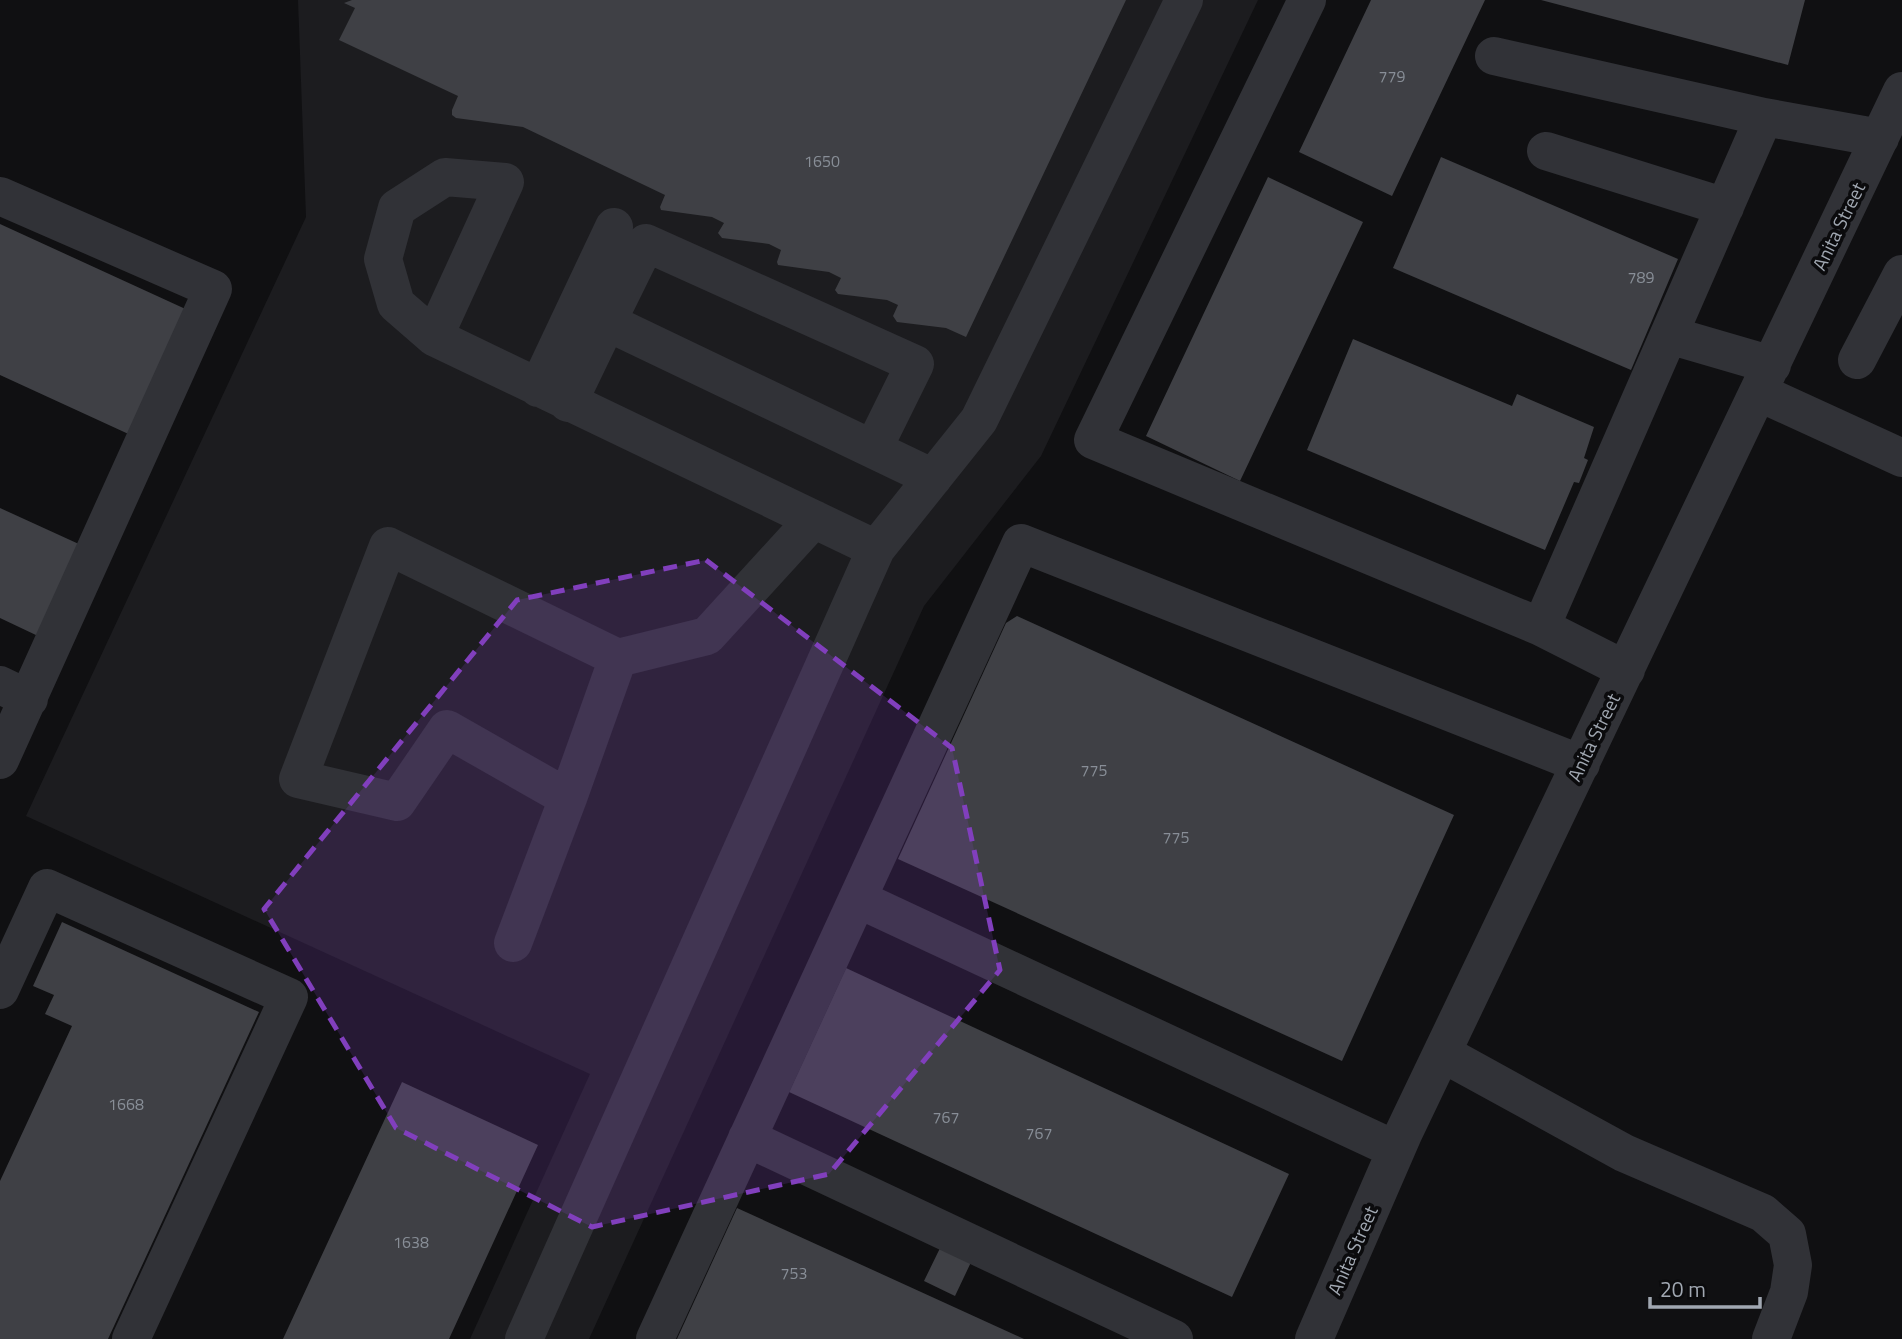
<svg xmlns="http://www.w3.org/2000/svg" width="1902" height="1339" font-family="'Titillium Web',sans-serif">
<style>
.built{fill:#1c1c1f}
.building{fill:#3f4045}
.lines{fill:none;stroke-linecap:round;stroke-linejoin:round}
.minor{stroke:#313237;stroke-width:38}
.marked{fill:#813fbd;fill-opacity:0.2;stroke:#813fbd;stroke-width:5;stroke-dasharray:14 9;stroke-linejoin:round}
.labels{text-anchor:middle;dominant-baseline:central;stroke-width:7;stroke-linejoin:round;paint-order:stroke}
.number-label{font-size:16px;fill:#888e97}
.street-label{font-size:19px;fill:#a1a8b2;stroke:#0b0b0d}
</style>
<rect width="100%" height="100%" fill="#101012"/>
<path class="built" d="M298,0h960l-217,456 -117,150 -335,733h-119l120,-265 -564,-258 280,-599z"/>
<path class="building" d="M352,0h774l-160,337 -20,-9 -49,-6 -4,-6 5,-11 -11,-5 -49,-6 -3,-4 6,-12 -12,-6 -51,-7 -1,-3 4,-12 -12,-6 -47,-6 -4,-5 6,-10 -12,-6 -51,-7 -1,-3 5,-12 -142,-68 -67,-9 -4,-3v-5l6,-14 -119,-56 16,-32 -11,-5z
M1371,0h114l-93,196 -93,-44z
M1541,0h264l-17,65z
M1441,157l237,102 -47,111 -238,-102z
M1268,177l95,45 -123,259 -94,-45z
M0,224l192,88 -57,125 -135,-62z
M1353,339l159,67 5,-12 77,33 -10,31 4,2 -9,23 -5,-1 -29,68 -238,-100z
M0,508l81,37 -43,91 -38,-18z
M1017,616l437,199 -112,246 -444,-202 108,-236z
M62,922l197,90 -151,327h-108v-158l72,-155 -27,-12 9,-19 -21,-9z
M846,968l443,206 -57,123 -443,-205z
M402,1082l136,63 -89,194h-166z
M737,1208l287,131h-347z
M942,1244l31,14 -18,38 -31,-15z"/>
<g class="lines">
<path class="minor" d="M1307,0l-214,440 448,187
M1494,56l270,61
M1546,151l179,56
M0,196l213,93 -213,471
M607,322l39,-79 269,121 -42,85
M1669,335l103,30
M434,337l71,-155 -60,-5 -48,31 -14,51 13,45 38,33 442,212
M1857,360l45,-86
M538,388l76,-161
M1758,392l144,66
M568,403l39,-81 326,156
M618,658l-50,140 -121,-69 -50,73 -99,-23 90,-233 230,112 89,-22 107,-117
M1626,670l-85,-43 223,-510 116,21
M0,685l29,14
M858,899l538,251
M513,943l55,-145
M0,990l47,-102 242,109 -158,342
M1442,1053l182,100 139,60 24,21 6,31 -4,27 -18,47
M747,1138l427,201
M524,1339l352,-790 103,-129 205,-420
M655,1339l366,-796 560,221
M1314,1339l90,-207 498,-1041"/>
</g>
<path class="marked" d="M706,560l246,188 48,222 -171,204 -237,53 -196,-99 -132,-219 253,-309z"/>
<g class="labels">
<g class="number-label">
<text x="1392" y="76">779</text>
<text x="822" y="161">1650</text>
<text x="1641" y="277">789</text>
<text x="1094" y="770">775</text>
<text x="1176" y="837">775</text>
<text x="126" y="1104">1668</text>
<text x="946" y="1117">767</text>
<text x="1039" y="1133">767</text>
<text x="411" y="1242">1638</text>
<text x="794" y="1273">753</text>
</g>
<g class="street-label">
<text transform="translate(1838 226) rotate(-64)">Anita Street</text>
<text transform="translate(1593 737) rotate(-64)">Anita Street</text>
<text transform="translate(1352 1250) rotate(-66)">Anita Street</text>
</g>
</g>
<path d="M1650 1297v10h110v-10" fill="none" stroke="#a1a8b2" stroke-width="3.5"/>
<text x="1660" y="1297" font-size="21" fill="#a1a8b2" stroke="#0b0b0d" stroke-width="5" paint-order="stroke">20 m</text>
</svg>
